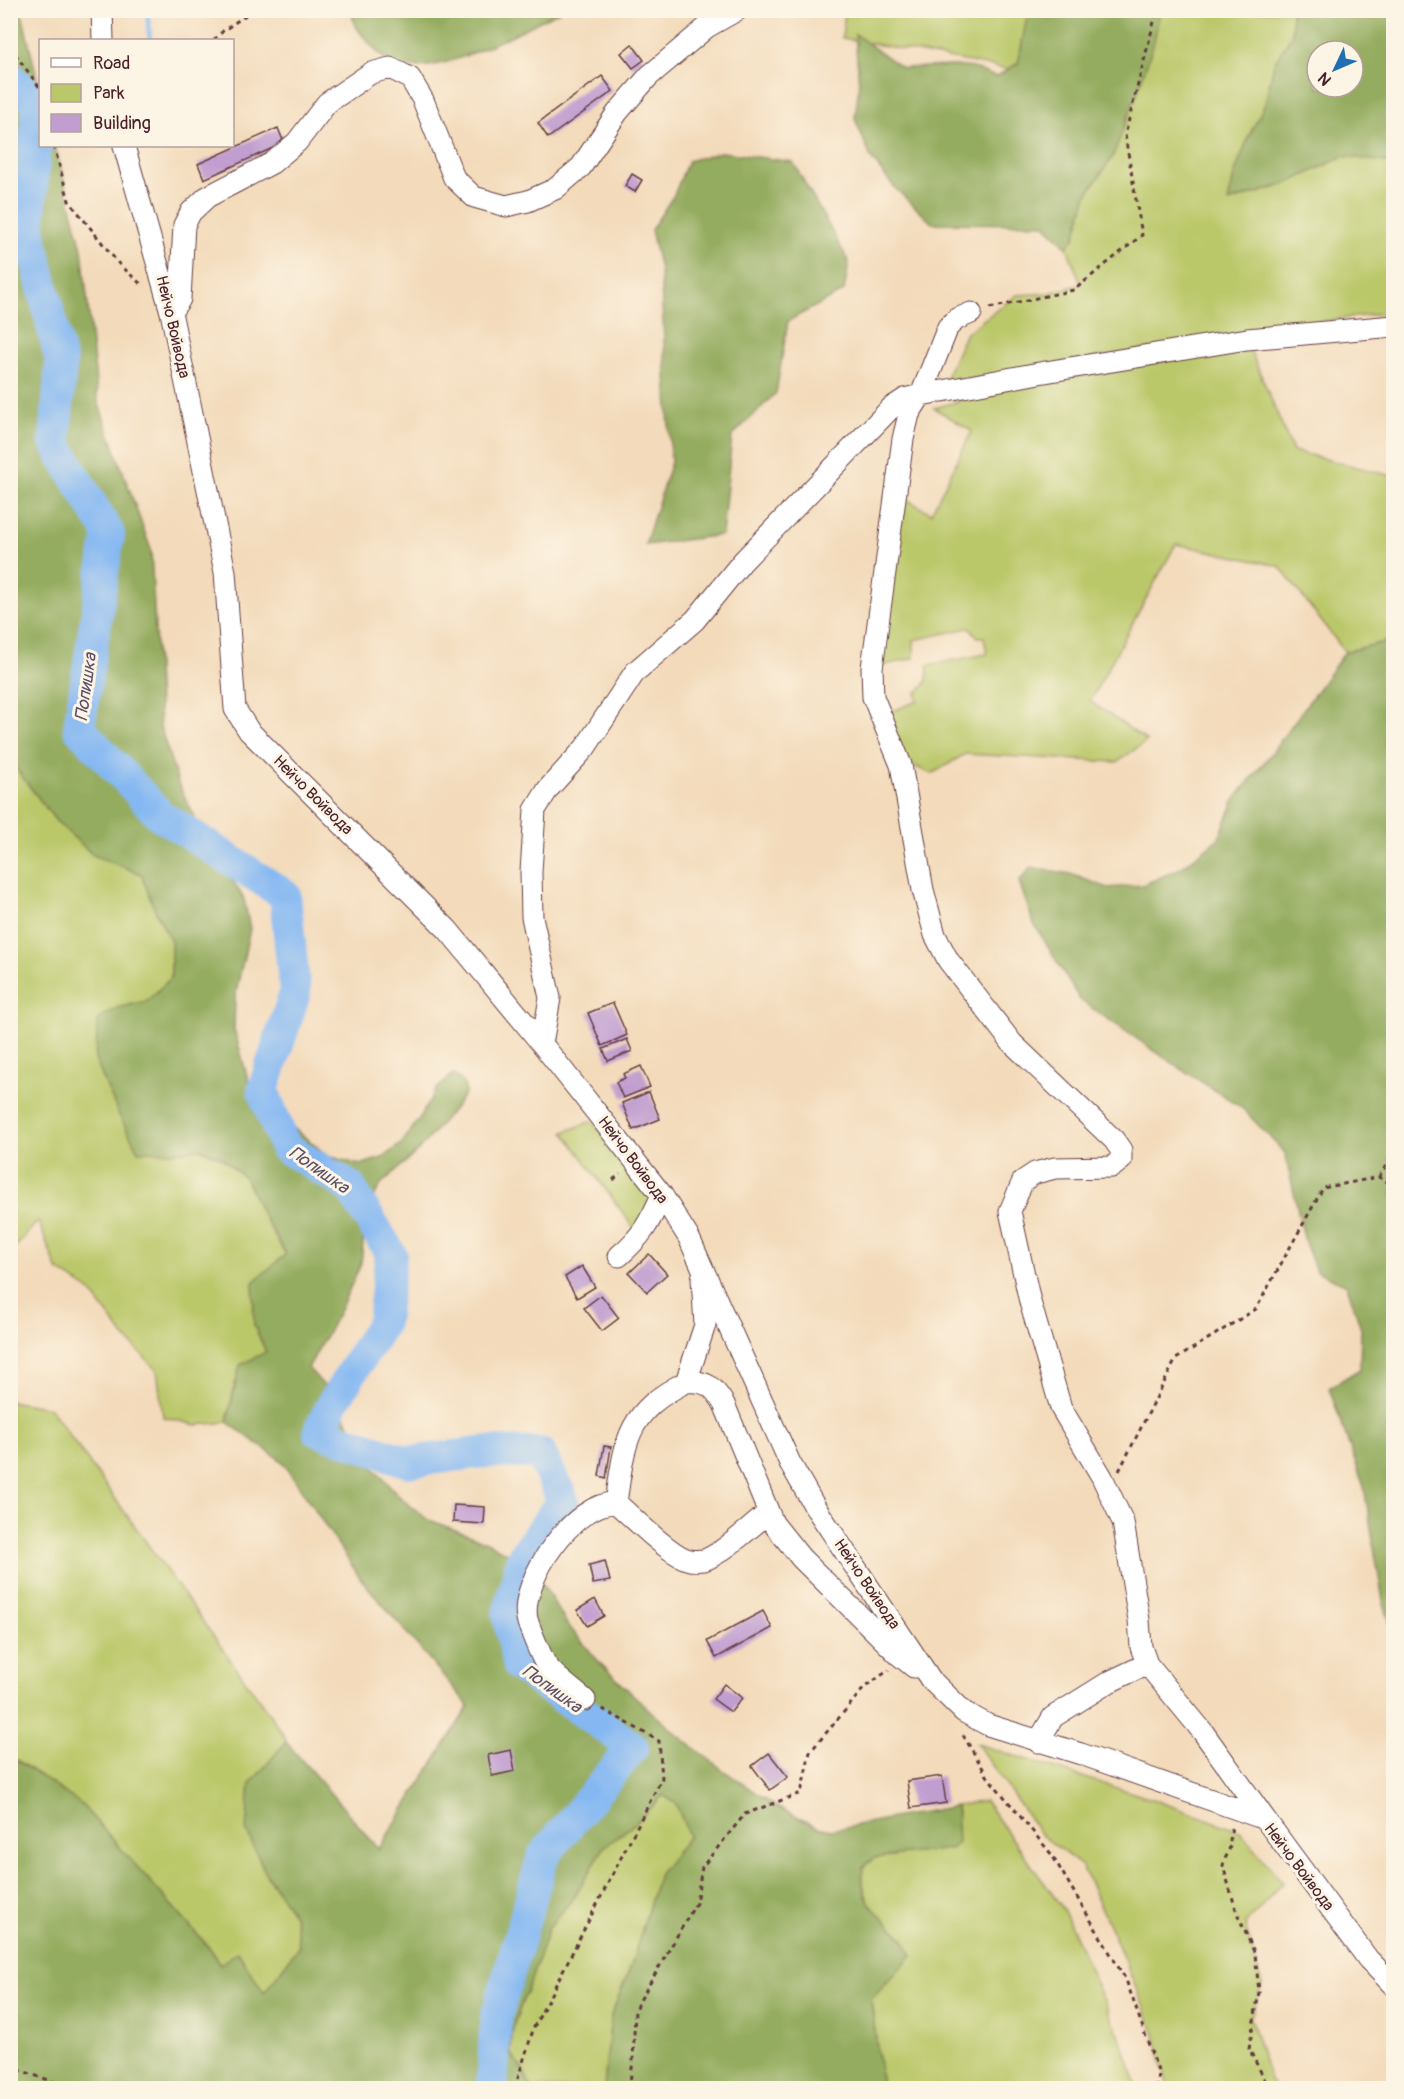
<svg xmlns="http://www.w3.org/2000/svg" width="1404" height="2099" font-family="Pangolin,sans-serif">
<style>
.green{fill:#bbc86a;stroke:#82744a;stroke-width:1.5}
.forest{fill:#94ac5e;stroke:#6f6644;stroke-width:1.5;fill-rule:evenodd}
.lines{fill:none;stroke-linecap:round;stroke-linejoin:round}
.stream{stroke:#85b8f2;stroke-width:5}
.river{stroke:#85b8f2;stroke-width:32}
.building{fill:#c19ed0}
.street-casing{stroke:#633b40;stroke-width:23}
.path{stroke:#633b40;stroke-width:3;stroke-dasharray:4.5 4.5;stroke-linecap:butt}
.street{stroke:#fff;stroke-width:21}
.labels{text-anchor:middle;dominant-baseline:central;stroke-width:6;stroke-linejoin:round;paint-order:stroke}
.street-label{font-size:16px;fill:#4a1f2b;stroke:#fcf5e5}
.water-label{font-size:18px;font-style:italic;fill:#5c4d67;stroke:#fcf5e5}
</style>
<rect width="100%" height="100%" fill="#fcf5e5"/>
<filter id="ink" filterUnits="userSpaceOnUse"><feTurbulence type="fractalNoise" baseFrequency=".0167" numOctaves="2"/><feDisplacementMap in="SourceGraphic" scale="12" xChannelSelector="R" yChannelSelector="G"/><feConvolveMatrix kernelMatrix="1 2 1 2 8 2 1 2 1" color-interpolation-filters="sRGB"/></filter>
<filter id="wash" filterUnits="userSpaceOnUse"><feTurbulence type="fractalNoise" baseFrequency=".008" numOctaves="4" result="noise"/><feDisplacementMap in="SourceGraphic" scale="24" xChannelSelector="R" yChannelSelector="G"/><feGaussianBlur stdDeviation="1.35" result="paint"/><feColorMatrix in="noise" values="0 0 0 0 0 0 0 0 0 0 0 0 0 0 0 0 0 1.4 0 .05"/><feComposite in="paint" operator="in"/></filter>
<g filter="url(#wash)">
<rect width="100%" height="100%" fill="#f3daba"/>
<path class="green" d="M845,11h191l-19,60 -175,-33z
M1160,11h132v23l-18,30 -9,40 -17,34 -19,64 57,-18 58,-28 49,7v149l-131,17 -319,55 23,-51 51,-38 31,-2 33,-9 -14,-37 8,-10 12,-43 25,-36 41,-113z
M1249,347l44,104 100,25v164l-48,12 -66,-86 -103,-22 -86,157 57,40 -30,21 -152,-8 -33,20 -28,-12 -22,-47 36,-14 -2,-9c12,-5 12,-15 12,-27l59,-11 -3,-17h-6l-9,-9 -55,12v18l-40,10 26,-172 31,17 41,-82 -38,-23 68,-19z
M11,762l45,59 66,45 19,8 14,36 16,31v37l-24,23 -30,7 55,144 30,-3 20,9 24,21 14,31 26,45 -32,70 12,27 -31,31 -8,39 -31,3 -33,-8 -6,-47 -33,-34 -34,-45 -33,-22 -19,-48 -27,31z
M592,1121l61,76 -17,34 -72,-99z
M10,1401l40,7 230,321 6,13 -15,18 -5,114 29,43 4,29 -35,48 -12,-20 -32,-10 -8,-13 -131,-147 -70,-48z
M977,1744l172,54 91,33 43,52 -38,41 17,61 -12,34 21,63 5,6h-108l-13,-54 -39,-94 -34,-74 -41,-31z
M663,1795l13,9 14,32 -31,38 -28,92 -20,50 -7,72h-74l-5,-15 -15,-21 3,-26 18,-46 18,-53 26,-32 29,-48 34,-26z
M985,1801l78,108 57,128 16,47 -1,4h-253l-11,-88 33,-61c-24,-23 -45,-35 -41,-72l11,-9 78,-10 5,-36 -1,-6z"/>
<path class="forest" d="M21,10l19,80v56h15l27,103 16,153 53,148 9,176 18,57 17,35 49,81 6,30 -15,68 -1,32 18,65 76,62 32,9 22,-7 20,-15 17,-24 17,-29 17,-16 10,8 3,10 -10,14 -38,45 -36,32 -16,28 -5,53 -23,50 -30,54 26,29 37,68 30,33 26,21 62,24 26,15 27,25 24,40 34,40 45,43 40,35 38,29 55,38 40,19 13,3 125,-24 2,36 -7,7 -77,9 -11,9c-4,41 18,45 40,72 4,4 6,11 9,16l-41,45 11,88h-278l7,-72 20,-50 28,-92 30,-38 -13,-32 -13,-9 -25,26 -34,26 -29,49 -26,31 -18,53 -18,46 -3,26 15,21 5,15h-519l-1,-332 71,48 131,147 8,13 18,-12 26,41 35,-47 -4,-29 -29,-43 -20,-44 4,-46 36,-42 93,107 90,-143 -108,-127 -78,-117 -56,-40 13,-57 26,-13 -12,-27 -1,-43 33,-28 -26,-44 -14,-31 -24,-21 -20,-9 -30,3 -34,-1 -20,-38 -23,-54 3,-40 19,-11 30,-7 24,-23v-37l-16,-31 -14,-36 -48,-19 -37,-34 -45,-59 -1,-751z
M350,11h210c-41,19 -132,77 -175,48 -7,-4 -23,-24 -28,-31 -3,-5 -4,-12 -7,-17z
M1028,11h132l-7,34 -18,54 -23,59 -25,36 -12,43 -8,10 -23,-23 -112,-1 -37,-35 -24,-30 -16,-39 4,-35 -4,-50 47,34 52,-2 19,2 23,9 22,-14z
M1292,11h101v152l-49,-7 -58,28 -58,18 6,-27 14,-37 17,-34 9,-40 18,-30zM1317,51h36v36h-36z
M722,152l71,10 56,100 -5,29 -56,30 -12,72 -44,43 -10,99 -77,10 26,-83 -11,-192 -9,-40 23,-35 14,-34z
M1393,640h1l-1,992 -10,-31 -19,-114 -35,-99 31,-19 1,-41 -14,-43 -31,-14 -11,-29 -20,-89 -44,-46 -64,-41 -97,-66 -47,-78 -14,-40 12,-15 39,7 38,14 35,-3 38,-17 38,-30 16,-39 36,-45 74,-102z"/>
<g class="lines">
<path class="stream" d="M147,10l3,30
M34,158l21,-12"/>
<path class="river" d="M10,78l28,24 -9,128 32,132 -6,80 54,92 -30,194 81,87 125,80 10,98 -32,97 22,57 65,40 41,67 -8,68 -49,79 -15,30 89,31 76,-10 56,1 23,47 -41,58 -14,57 10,51 115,81 -90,109 -47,162 -4,70"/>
</g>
<g id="blocks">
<path class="building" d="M632,44l12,16 -11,8 -12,-15z
M602,76l11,15 -65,47 -10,-15z
M278,128l6,15 -80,36 -6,-15z
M632,174l10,6 -7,12 -10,-6z
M613,1003l14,32 -25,11 -14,-33z
M627,1039l5,12 -24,10 -5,-12z
M641,1066l9,21 -27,11 -7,-16 9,-4 -2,-4z
M649,1092l11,27 -27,11 -11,-27z
M649,1254l18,20 -20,18 -18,-19z
M582,1266l13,21 -18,11 -12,-21z
M601,1295l18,23 -17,13 -18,-23z
M604,1446l7,1 -5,31 -7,-2z
M454,1505l31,2 -1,17 -31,-2z
M605,1561l5,20 -17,3 -4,-19z
M595,1599l9,17 -17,10 -10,-16z
M763,1611l9,17 -56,30 -9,-17z
M724,1684l18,14 -11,14 -18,-13z
M511,1750l4,21 -23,5 -4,-21z
M769,1753l19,24 -18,13 -18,-24z
M942,1776l4,27 -35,5 -4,-27z"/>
</g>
</g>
<g filter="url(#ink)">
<use href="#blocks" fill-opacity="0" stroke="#633b40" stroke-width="1.5"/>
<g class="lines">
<g class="street-casing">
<path id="street" d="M102,10l1,30
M124,146l47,166 54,260 10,137 14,22 199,199 94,114 120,151 27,43 101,225 25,44 116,173 33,32 24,13 93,29 184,65 103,140 26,27
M171,312l9,-13 4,-74 7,-13 16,-15 65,-34 25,-21 30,-39 44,-30 19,-5 20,10 13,22 31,78 20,19 32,9 22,-5 27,-12 26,-22 36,-54 32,-37 58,-49 30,-17
M971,313l-14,6 -9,8 -27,68 -12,19 -6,25 -31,229 1,29 28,68 22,125 12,45 13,25 64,83 102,97 7,10v10l-9,7 -57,1 -20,5 -12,8 -13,30 20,91 31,106 41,69 21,45 16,98 2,27 6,17 56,68 62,87
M542,1044l8,-46 -18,-81 -1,-45 4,-62 13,-21 37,-41 50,-76 60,-52 47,-58 149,-154 14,-9 16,-4 118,-22 208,-34 147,-13
M619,1256c23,-20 30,-32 43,-61
M686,1382c20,-2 28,5 38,22l49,119 28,35 97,96 16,13
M616,1503c9,-62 10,-91 70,-121l19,-57 -3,-47
M585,1700c-11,-10 -30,-23 -38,-34 -5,-7 -18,-39 -20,-47 -8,-38 48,-118 89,-116 16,13 55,54 74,57 3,1 10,0 14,0 17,-5 49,-35 64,-47
M1038,1742l15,-25 56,-35 38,-18"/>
</g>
<path class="path" d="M214,40l9,-9 30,-21
M10,47l30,41
M54,146l15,55 49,62 25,23
M990,308l84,-18 68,-55 -17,-100 32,-125
M1379,1177l15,-25
M613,1180l7,-6
M1119,1471l57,-112 80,-50 67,-121 56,-11 15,9
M963,1735l25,42 64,78 74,125 33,94 -2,14
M1232,1828c-3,8 -1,15 -3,22 -2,6 -5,9 -6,16l14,47 18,41 4,38 -10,57 20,39
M10,2065l15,7 47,16
M517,2088l1,-10 16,-51 128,-249 -3,-37 -58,-33
M629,2088l4,-26 2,-53 61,-106 6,-36 43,-53 56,-21 9,-41 55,-65 24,-17"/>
<use href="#street" class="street"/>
</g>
</g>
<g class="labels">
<g class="street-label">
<text transform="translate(173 327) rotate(77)">Нейчо Войвода</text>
<text transform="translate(313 795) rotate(45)">Нейчо Войвода</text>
<text transform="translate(633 1160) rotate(53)">Нейчо Войвода</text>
<text transform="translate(867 1584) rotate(56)">Нейчо Войвода</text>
<text transform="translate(1299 1867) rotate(53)">Нейчо Войвода</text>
</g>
<g class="water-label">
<text transform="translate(86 687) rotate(-82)">Попишка</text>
<text transform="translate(319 1170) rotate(35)">Попишка</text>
<text transform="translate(552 1689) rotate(36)">Попишка</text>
</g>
</g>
<rect width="1404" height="2099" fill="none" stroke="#fcf5e5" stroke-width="36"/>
<rect x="39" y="39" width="195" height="108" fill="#fcf5e5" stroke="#b59f9b" stroke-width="1.5"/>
<rect x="51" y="58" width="30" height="9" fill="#ffffff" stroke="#b59f9b" stroke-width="1.5"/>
<text x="93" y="69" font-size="18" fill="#4a1f2b">Road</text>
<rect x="51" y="84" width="30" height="18" fill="#bbc86a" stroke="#b59f9b" stroke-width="1.5"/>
<text x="93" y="99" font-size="18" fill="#4a1f2b">Park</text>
<rect x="51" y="114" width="30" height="18" fill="#c19ed0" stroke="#b59f9b" stroke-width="1.5"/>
<text x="93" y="129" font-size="18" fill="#4a1f2b">Building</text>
<g transform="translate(1335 69) rotate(226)"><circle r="28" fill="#fcf5e5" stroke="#b59f9b" stroke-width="1.5"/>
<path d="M0-4.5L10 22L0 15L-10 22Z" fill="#1f6fb2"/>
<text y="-9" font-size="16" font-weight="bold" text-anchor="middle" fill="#4a1f2b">N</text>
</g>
</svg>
